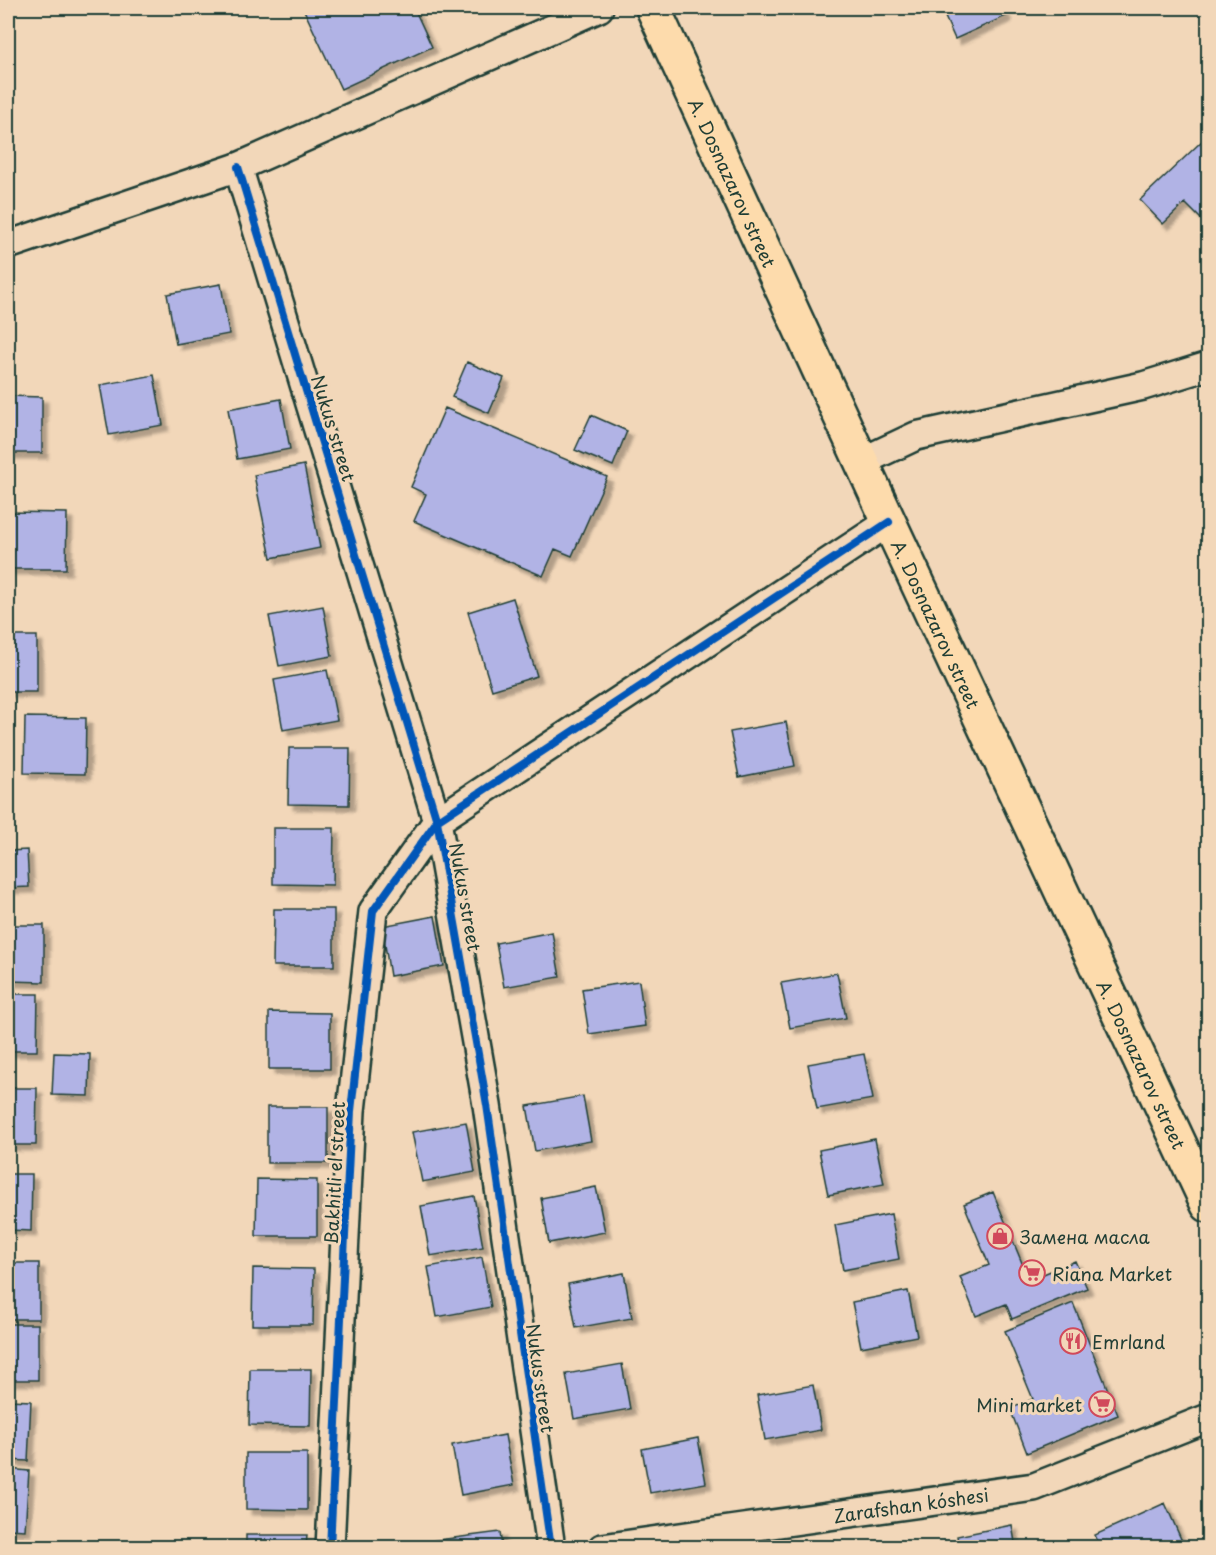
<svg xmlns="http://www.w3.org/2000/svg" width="1216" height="1555" font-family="'Playpen Sans',sans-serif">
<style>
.building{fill:#b1b3e5;stroke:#1f3d34;stroke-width:1.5;filter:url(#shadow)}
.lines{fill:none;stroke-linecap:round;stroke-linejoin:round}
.street-casing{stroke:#1f3d34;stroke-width:32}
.primary-casing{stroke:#1f3d34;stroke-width:38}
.street{stroke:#f2d7b9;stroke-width:27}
.primary{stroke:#fddbac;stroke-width:33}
.cycleway-casing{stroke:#f2d7b9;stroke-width:11}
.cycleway{stroke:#0057b8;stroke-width:8}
.labels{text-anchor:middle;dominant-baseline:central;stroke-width:6;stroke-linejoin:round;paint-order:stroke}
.street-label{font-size:18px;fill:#1f3d34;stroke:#f2d7b9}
.poi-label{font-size:18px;fill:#1f3d34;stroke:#f2d7b9;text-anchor:start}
</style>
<defs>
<filter id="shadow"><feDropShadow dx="5.5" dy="5.5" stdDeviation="1.5" flood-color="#0004"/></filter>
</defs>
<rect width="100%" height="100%" fill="#f2d7b9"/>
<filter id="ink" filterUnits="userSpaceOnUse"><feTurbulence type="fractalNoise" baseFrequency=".0167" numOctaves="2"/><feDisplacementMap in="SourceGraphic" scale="12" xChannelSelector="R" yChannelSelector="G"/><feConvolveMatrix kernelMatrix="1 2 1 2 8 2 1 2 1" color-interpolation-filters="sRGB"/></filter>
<g filter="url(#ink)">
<path class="building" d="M303,8h111l18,39 -91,42z
M941,8h61l4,8 -51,23z
M1203,140l5,6v66l-7,7 -16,-16 -22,21 -23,-24z
M221,284l8,50 -53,10 -9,-50z
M467,362l37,16 -15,35 -37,-16z
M154,375l9,50 -54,10 -9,-50z
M8,396l34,1v56h-34z
M281,399l9,50 -53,10 -9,-50z
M445,408l162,69 -35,79 -17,-7 -12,27 -129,-55 12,-27 -15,-7z
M591,415l36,16 -14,35 -38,-16z
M304,465l16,83 -49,10 -17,-83z
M8,512l59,1 -1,56h-58z
M513,598l24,78 -45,14 -24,-78z
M323,606l9,50 -53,10 -10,-50z
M8,636h29v56h-29z
M327,670l10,50 -54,10 -9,-50z
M25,717l61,1 -1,56 -61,-1z
M786,722l9,44 -56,11 -9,-45z
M289,748h61l-1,57 -61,-1z
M273,828h61l-1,57 -60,-1z
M27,850l2,37 -21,1v-37z
M274,909h60v57h-61z
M435,916l9,50 -54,10 -8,-50z
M8,925h36v57l-36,-1z
M552,932l8,45 -56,10 -8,-44z
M837,973l9,45 -56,10 -9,-45z
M639,981l6,45 -56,8 -7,-45z
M8,994h30l-1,57h-29z
M269,1012l61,1v56h-61z
M54,1053l36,1 -1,42 -37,-1z
M864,1054l9,45 -56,10 -9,-45z
M8,1088h29l-1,57h-28z
M583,1096l8,45 -56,10 -8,-45z
M267,1107h61v56h-61z
M466,1122l9,50 -53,10 -10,-50z
M875,1139l9,45 -56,11 -9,-45z
M8,1174h24l-1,57 -23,-1z
M257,1179l60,1v56h-61z
M596,1187l9,45 -56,11 -8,-45z
M993,1192l36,88 46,-19 12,27 -75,31 -6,-15 -30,12 -16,-39 29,-12 -25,-61z
M474,1196l9,51 -53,9 -9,-50z
M891,1214l8,45 -56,11 -8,-45z
M482,1257l9,50 -54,10 -9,-50z
M8,1263h31v56h-31z
M253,1268l61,1 -1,56h-61z
M624,1273l8,45 -56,10 -8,-44z
M908,1291l9,45 -56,11 -9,-45z
M1073,1303l45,112 -91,38 -17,-44 23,-10 -28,-68z
M8,1324h30v56h-30z
M622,1364l8,45 -56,10 -8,-45z
M250,1369h61l-1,57 -61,-1z
M813,1385l8,45 -56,10 -8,-45z
M8,1400l23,1 -3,60 -20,-1z
M505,1435l9,50 -53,10 -9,-50z
M698,1438l8,45 -56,10 -8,-44z
M246,1453h61v57l-61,-1z
M8,1469l21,2 -4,59 -17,-1z
M1165,1503l20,45h-84l-6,-13z
M1012,1525l4,23h-57l-2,-12z
M500,1532l2,16h-70l-1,-7z
M246,1535h61l-1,13h-60z
M8,1538l16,1 -1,9h-15z"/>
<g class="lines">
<g class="street-casing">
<g id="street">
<path d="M238,167l199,654 50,284 64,443"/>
<path d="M8,245l230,-78 361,-159"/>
<path d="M861,462l55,-26 227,-50 65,-20"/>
<path d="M330,1548l21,-437 22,-200 64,-90 452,-299"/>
<path id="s1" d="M602,1548l432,-61 174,-69"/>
</g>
</g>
<g class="primary-casing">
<g id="primary">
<path id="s2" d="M653,8l236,514 319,683"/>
</g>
</g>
<use href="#street" class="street"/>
<use href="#primary" class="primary"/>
<g class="cycleway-casing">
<path id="cycleway" d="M238,167l199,654 50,284 64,443
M330,1548l21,-437 22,-200 64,-90 452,-299"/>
</g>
<use href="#cycleway" class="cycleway"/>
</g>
</g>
<defs>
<g id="shop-ring" transform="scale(1.35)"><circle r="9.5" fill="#f2d7b9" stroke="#d1495b" stroke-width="1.5"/><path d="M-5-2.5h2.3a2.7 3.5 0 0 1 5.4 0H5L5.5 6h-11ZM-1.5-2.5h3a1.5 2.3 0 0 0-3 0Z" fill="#d1495b"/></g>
<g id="supermarket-ring" transform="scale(1.35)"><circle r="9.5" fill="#f2d7b9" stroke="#d1495b" stroke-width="1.5"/><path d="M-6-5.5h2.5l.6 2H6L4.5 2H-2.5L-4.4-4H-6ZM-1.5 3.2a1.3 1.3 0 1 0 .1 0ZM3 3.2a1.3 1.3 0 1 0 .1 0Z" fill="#d1495b"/></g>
<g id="restaurant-ring" transform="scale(1.35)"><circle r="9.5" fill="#f2d7b9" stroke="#d1495b" stroke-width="1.5"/><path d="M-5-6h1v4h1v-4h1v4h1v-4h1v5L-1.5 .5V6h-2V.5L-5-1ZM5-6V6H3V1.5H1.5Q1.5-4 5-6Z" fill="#d1495b"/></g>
</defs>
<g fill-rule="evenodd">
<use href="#shop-ring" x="1000" y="1236"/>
<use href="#supermarket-ring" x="1032" y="1273"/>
<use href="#restaurant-ring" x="1073" y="1341"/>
<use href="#supermarket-ring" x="1102" y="1404"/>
</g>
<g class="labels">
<g class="street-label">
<text stroke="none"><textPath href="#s2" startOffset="192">A. Dosnazarov street</textPath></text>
<text transform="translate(334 428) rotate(73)">Nukus street</text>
<text stroke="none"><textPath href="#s2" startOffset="678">A. Dosnazarov street</textPath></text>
<text transform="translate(466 897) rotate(80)">Nukus street</text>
<text stroke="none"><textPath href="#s2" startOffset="1164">A. Dosnazarov street</textPath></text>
<text transform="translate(334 1173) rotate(-87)">Bakhitli el street</text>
<text transform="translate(541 1378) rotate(82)">Nukus street</text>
<text stroke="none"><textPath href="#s1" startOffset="312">Zarafshan kóshesi</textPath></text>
</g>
<g class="poi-label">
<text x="1020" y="1236">Замена масла</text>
<text x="1052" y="1273">Riana Market</text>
<text x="1092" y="1341">Emrland</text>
<text x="1082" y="1404" text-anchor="end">Mini market</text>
</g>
</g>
<rect width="1216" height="1555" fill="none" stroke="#f2d7b9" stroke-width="30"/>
<rect x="15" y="15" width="1186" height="1525" fill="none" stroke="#1f3d34" stroke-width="2" filter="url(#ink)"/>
</svg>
